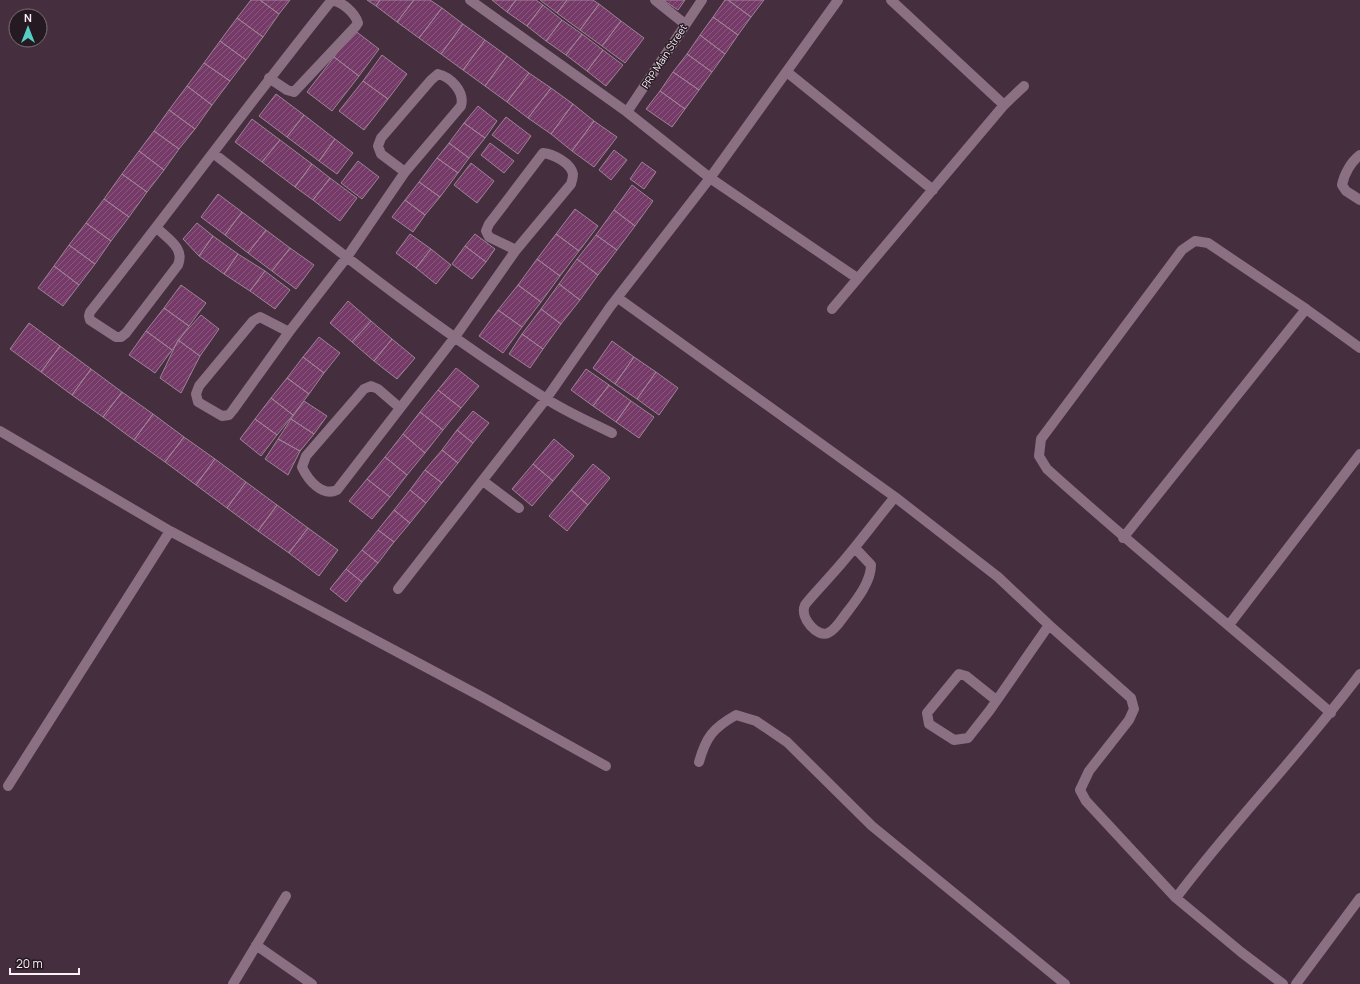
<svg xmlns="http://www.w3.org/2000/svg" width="1360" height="984" font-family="Manrope,sans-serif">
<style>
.building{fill:url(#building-hatch);stroke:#9d8295}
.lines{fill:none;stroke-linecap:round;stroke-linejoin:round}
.minor{stroke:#8b6f82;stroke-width:10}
.labels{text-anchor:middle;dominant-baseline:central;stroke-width:3;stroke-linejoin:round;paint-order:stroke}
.street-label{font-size:10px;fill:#feeff9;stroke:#251a22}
</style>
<defs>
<pattern id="building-hatch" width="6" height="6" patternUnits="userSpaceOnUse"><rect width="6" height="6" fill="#753a67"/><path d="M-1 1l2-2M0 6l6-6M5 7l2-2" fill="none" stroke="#8a577e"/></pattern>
</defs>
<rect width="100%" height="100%" fill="#452e3e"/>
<path class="building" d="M251,0h9l19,14 -16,23 -26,-19z
M260,0h30l-11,14z
M367,0h13l-4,6z
M380,0h34l-17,22 -21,-16z
M414,0h16l12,8 -23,30 -22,-16z
M492,0h24l-9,12z
M516,0h20l7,5 -16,21 -20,-14z
M540,0h27l-10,13z
M567,0h26l6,4 -19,26 -23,-17z
M663,0h22l-7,10z
M725,0h3l23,17 -13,18 -25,-18z
M728,0h36l-13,17z
M599,4l22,17 -19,25 -22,-16z
M543,5l19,15 -16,21 -19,-15z
M442,8l21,16 -22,30 -22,-16z
M713,17l25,18 -13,19 -25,-19z
M237,18l26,19 -17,23 -26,-19z
M562,20l20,14 -16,21 -20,-14z
M621,21l23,17 -19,25 -23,-17z
M463,24l22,16 -22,30 -22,-16z
M354,30l25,19 -20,27 -25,-19z
M582,34l21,16 -16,21 -21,-16z
M700,35l25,19 -13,18 -25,-18z
M485,40l22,16 -22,30 -22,-16z
M220,41l26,19 -16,21 -26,-18z
M603,50l20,15 -17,21 -19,-15z
M687,54l25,18 -13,18 -26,-18z
M382,55l25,19 -19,25 -25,-18z
M507,56l22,17 -22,29 -22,-16z
M334,57l25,19 -27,35 -25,-19z
M204,63l26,18 -18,24 -25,-19z
M673,72l26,18 -14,19 -25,-18z
M529,73l22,15 -23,30 -21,-16z
M363,81l25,18 -24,31 -25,-19z
M187,86l25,19 -17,24 -26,-19z
M551,88l22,16 -22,30 -23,-16z
M660,91l25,18 -13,18 -26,-18z
M276,94l28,21 -17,22 -28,-21z
M573,104l21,17 -22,30 -21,-17z
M478,106l19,15 -12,17 -21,-15z
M169,110l26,19 -16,20 -25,-18z
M304,115l31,24 -16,22 -32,-24z
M506,117l25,19 -13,18 -26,-19z
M252,119l28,21 -18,22 -27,-20z
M594,121l23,16 -23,30 -22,-16z
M464,123l21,15 -16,20 -20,-15z
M154,131l25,18 -15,21 -25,-19z
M335,139l18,14 -16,21 -18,-13z
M280,140l32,24 -17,23 -33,-25z
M449,143l20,15 -11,15 -21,-15z
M490,143l24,18 -10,12 -23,-18z
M614,150l13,10 -16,20 -12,-10z
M139,151l25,19 -17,22 -25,-18z
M437,158l21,15 -18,24 -21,-15z
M358,161l21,16 -17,22 -21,-16z
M642,162l14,10 -12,17 -14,-10z
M471,163l23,18 -17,22 -23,-18z
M312,164l18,14 -17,22 -18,-13z
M122,174l25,18 -18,25 -25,-18z
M330,178l27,20 -17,23 -27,-21z
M419,182l21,15 -15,18 -20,-15z
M632,185l21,16 -18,25 -21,-16z
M218,194l24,18 -17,23 -24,-18z
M104,199l25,18 -18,24 -25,-18z
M405,200l20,15 -12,17 -21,-15z
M575,209l23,17 -19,25 -23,-17z
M614,210l21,16 -18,24 -21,-15z
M242,212l24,18 -18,23 -23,-18z
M86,223l25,18 -16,23 -26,-19z
M197,223l16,13 -14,20 -16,-17z
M266,230l24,18 -18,23 -24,-18z
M410,234l21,15 -15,19 -20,-15z
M475,234l20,15 -9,13 -21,-16z
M556,234l23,17 -19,25 -23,-17z
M596,235l21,15 -19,25 -21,-16z
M213,236l25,18 -14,20 -25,-18z
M69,245l26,19 -16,21 -25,-19z
M465,246l21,16 -14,17 -20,-15z
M290,248l24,17 -18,24 -24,-18z
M431,249l20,16 -15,19 -20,-16z
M238,254l27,17 -15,20 -26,-17z
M537,259l23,17 -19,26 -23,-17z
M577,259l21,16 -18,25 -21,-16z
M54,266l25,19 -16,21 -25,-18z
M265,271l25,19 -15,19 -25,-18z
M559,284l21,16 -19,24 -20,-15z
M181,285l25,18 -17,23 -25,-18z
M518,285l23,17 -19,25 -24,-17z
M348,301l23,20 -19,21 -22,-19z
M164,308l25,18 -17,24 -26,-19z
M541,309l20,15 -18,25 -21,-15z
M498,310l24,17 -19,26 -24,-17z
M201,315l18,14 -19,27 -22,-16z
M371,321l21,18 -18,22 -22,-19z
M29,323l31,23 -19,26 -31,-23z
M146,331l26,19 -17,23 -26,-18z
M522,334l21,15 -13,19 -21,-14z
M319,337l21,16 -16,20 -21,-16z
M392,339l23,19 -18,21 -23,-18z
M178,340l22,16 -19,37 -21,-15z
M612,341l22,16 -19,27 -22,-16z
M60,346l31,23 -19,26 -31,-23z
M303,357l21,16 -15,21 -22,-16z
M634,357l22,15 -19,27 -22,-15z
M456,368l23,18 -18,22 -23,-18z
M91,369l31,23 -19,25 -31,-22z
M586,369l23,16 -16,21 -22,-16z
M656,372l22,16 -19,27 -22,-16z
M287,378l22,16 -16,21 -22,-17z
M609,385l22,16 -15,21 -23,-16z
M438,390l23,18 -18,22 -23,-18z
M122,392l31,22 -19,26 -31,-23z
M271,398l22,17 -16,20 -22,-16z
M304,401l23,15 -13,18 -23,-15z
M631,401l23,16 -15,21 -23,-16z
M473,411l16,12 -16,20 -16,-13z
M420,412l23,18 -18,23 -22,-19z
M153,414l31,23 -19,25 -31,-22z
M255,419l22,16 -16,21 -21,-17z
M291,419l23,15 -14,17 -22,-12z
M457,430l16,13 -15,20 -16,-13z
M403,434l22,19 -18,22 -22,-18z
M184,437l31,22 -19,26 -31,-23z
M278,439l22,12 -12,24 -23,-16z
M554,439l20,17 -21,25 -20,-17z
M442,450l16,13 -16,20 -17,-13z
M385,457l22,18 -17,22 -23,-18z
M215,459l31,23 -19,26 -31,-23z
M533,464l20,17 -21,25 -20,-17z
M593,464l17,14 -22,27 -17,-15z
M425,470l17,13 -16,20 -16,-13z
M367,479l23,18 -18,22 -23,-18z
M246,482l31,23 -19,26 -31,-23z
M410,490l16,13 -16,20 -16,-13z
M571,490l17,15 -21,26 -18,-15z
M277,505l31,23 -19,25 -31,-22z
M394,510l16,13 -16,19 -16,-12z
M308,528l30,22 -19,26 -30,-23z
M378,530l16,12 -16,21 -16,-13z
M362,550l16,13 -16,19 -16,-13z
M346,569l16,13 -16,20 -16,-13z"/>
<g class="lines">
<path class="minor" d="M470,0l157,112 83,66 147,100
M655,0l30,24
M891,0l113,105
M787,72l146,118
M627,112l75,-112
M213,153c108,84 216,172 332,245 21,14 45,24 67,35
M1360,155c-9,7 -16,19 -18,30l4,6 14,9
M157,228c11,11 28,20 21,37l-52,68 -5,4h-5l-26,-17 -1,-4 1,-4c82,-103 159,-209 241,-311 10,-1 24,12 27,22l-2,3 -62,66 -7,-2 -18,-12
M618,298l277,199 103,80 51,48 82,73 3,11 -5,11 -40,51 -9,19 6,11 90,97 65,54 42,32
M832,309l172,-204 20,-19
M289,332l-29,-15 -7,4 -54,65 -3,8 2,8 24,14 7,-1 4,-5 56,-78 58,-75 58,-85 56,-66c4,-14 -10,-29 -23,-32l-7,6 -50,58 -3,8 3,8 24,18
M400,408l-22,-19 -7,-3 -7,3 -58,67 -4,11c6,13 20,30 35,23l118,-153 61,-87 55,-66c1,-3 2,-7 2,-10 -2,-11 -20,-20 -30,-21l-54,71 -3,7 3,6 27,13
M0,431l170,100 312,166 124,69
M483,481l36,27
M1123,538l183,-229
M855,548l16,17c0,16 -13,33 -23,46 -5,6 -12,19 -20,22 -10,5 -29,-15 -23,-28 2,-4 23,-26 28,-32 22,-24 41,-51 62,-76
M398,589l148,-190 64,-92 100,-129 128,-178
M1229,625l131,-171
M996,700l-30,-24 -7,-2 -32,39 2,11 25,16 14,-2 22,-28 59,-85
M1331,713c-94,-82 -191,-160 -284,-244l-8,-13 2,-17 141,-189 13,-9 13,2 98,66 54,39
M699,762c7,-25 14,-34 37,-47l20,6 31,21 85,84 193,158
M8,786l162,-255
M1176,898c58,-77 126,-146 184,-224
M256,945l56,39
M233,984l53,-88
M1296,984l64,-86"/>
</g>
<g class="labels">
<g class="street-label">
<text transform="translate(664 56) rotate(-57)">PRP Main Street</text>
</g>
</g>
<g transform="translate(28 28)"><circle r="19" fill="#251a22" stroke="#7c6f78"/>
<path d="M0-3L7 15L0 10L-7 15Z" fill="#56cec3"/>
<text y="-6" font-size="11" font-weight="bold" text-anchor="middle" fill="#feeff9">N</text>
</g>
<path d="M10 968v6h69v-6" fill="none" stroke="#feeff9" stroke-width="2"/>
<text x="16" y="968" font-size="12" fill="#feeff9" stroke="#251a22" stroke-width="3" paint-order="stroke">20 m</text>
</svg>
